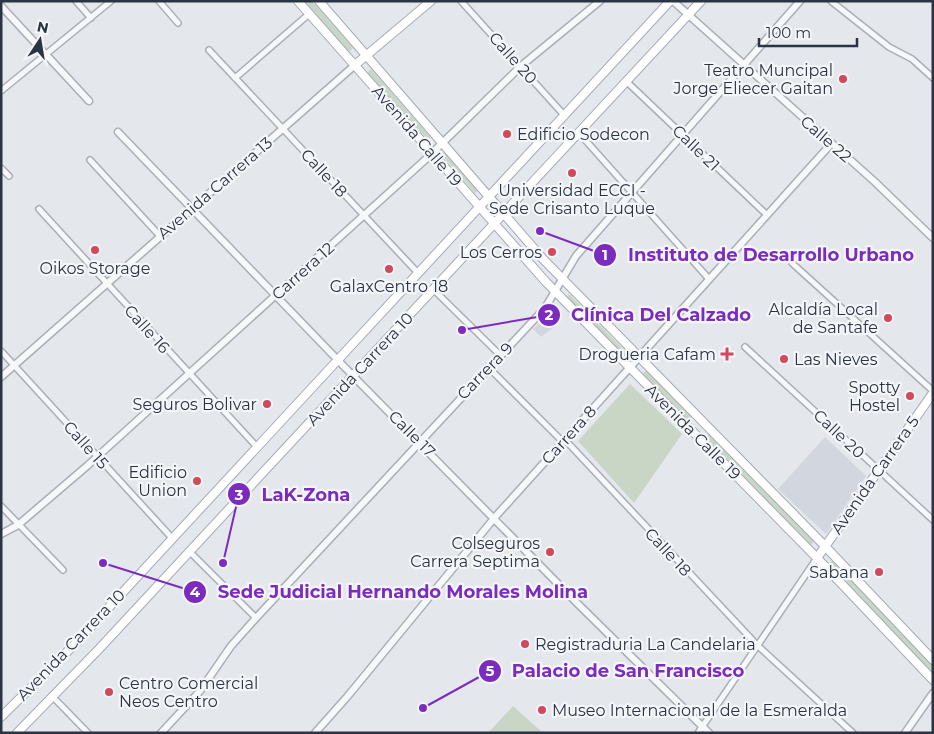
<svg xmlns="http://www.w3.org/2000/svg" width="934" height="734" font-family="Montserrat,sans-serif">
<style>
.built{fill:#d2d6de}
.green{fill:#c9d6c5}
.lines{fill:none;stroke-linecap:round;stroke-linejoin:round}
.minor-casing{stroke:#a9aeb7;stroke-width:8}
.tertiary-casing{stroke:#a9aeb7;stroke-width:9}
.secondary-casing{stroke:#a9aeb7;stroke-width:10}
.primary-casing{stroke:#a3abb8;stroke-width:10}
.minor{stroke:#f7f8fa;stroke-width:5}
.tertiary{stroke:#f7f8fa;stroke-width:6}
.secondary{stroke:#fff;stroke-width:8}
.primary{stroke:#fff;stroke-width:8}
.poi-dot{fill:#d1495b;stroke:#f4f6f9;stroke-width:2}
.labels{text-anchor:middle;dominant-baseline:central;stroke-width:4.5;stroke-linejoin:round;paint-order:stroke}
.street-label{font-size:16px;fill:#2b3445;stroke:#f4f6f9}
.poi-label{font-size:16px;fill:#2b3445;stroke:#f4f6f9;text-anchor:end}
.leader{fill:none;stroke:#7b2cbf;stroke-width:2}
.callout-dot{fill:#7b2cbf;stroke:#f4f6f9;stroke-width:2}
.mark-label{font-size:15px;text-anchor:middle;font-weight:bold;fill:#fff}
.callout-label{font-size:18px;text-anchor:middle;font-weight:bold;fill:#7b2cbf;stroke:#f4f6f9;stroke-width:4.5;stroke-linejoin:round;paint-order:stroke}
</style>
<rect width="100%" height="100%" fill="#e4e7ec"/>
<path class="built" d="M545,318l9,9 -13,10 -8,-8z
M825,437l41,39 -40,58 -48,-45z"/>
<path class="green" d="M305,1h7l41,47 -4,4z
M371,69l60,69 -3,2 -61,-67z
M444,152l34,38 -3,3 -34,-39z
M569,294l60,61 -4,4 -60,-61z
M646,370l47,46 -5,5 -46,-47z
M630,384l52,50 -48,69 -56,-62z
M709,434l106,106 -4,5 -106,-107z
M834,559l99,106v9l-104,-111z
M513,706l30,27h-55z"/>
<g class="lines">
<g class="minor-casing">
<path id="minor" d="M76,1l15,17
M159,1l19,22
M461,1l103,114
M831,1l58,46 23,12 21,19
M209,50l209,223
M235,78l74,-64
M626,81l141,134
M1,91l110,-90
M579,133l130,146
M90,160l70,76
M1,168l8,8
M39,209l218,238
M792,263l141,128
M434,290l66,65
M745,347l188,173
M1,351l171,187
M488,367l73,73 8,4 188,201 96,88
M1,506l62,64
M190,552l66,66
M53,697l35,36
M698,733l119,-175"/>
</g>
<g class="tertiary-casing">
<path id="tertiary" d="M673,1l202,181 58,56
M1,6l88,95
M118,132l240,249 222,225 129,127
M1,377l354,-312
M1,534l17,-9 69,-59 338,-306 96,-94 79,-65
M161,733l39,-42 31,-45 25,-28 289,-310 31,-52 224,-255
M315,733l32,-36 149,-181 335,-372
M905,733l28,-40"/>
</g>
<g class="secondary-casing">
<path id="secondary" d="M355,65l76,-64
M817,558l116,-165"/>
</g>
<g class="primary-casing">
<path id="primary" d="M298,1l248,281 271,276 116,122
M319,1l224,258 279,284 111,117
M1,717l73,-72 596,-644
M17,733l82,-84 602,-648"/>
</g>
<use href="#minor" class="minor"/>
<use href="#tertiary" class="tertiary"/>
<use href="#secondary" class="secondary"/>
<use href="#primary" class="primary"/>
</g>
<g class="poi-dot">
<circle cx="843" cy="79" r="5"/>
<circle cx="507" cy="134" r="5"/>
<circle cx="572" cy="173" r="5"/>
<circle cx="95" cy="250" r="5"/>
<circle cx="552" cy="252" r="5"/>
<circle cx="389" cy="269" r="5"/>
<circle cx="888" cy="318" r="5"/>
<path d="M724.5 346.5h5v5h5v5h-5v5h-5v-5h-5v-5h5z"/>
<circle cx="784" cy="359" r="5"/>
<circle cx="910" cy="396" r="5"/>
<circle cx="267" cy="404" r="5"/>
<circle cx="197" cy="481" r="5"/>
<circle cx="550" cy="552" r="5"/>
<circle cx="879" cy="572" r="5"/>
<circle cx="525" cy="644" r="5"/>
<circle cx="109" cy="692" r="5"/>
<circle cx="542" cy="710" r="5"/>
</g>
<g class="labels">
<g class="street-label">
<text transform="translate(513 58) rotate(48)">Calle 20</text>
<text transform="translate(417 136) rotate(49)">Avenida Calle 19</text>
<text transform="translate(826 139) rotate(41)">Calle 22</text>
<text transform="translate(696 148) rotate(44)">Calle 21</text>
<text transform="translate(324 173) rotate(47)">Calle 18</text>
<text transform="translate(215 188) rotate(-41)">Avenida Carrera 13</text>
<text transform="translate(303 271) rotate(-42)">Carrera 12</text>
<text transform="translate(147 329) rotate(48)">Calle 16</text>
<text transform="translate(360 369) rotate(-47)">Avenida Carrera 10</text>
<text transform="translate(485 371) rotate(-46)">Carrera 9</text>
<text transform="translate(693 432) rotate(45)">Avenida Calle 19</text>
<text transform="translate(412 434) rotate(45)">Calle 17</text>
<text transform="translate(839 434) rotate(43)">Calle 20</text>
<text transform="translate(569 435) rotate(-48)">Carrera 8</text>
<text transform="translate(86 445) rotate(48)">Calle 15</text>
<text transform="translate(875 475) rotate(-55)">Avenida Carrera 5</text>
<text transform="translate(668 552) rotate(47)">Calle 18</text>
<text transform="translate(71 645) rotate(-46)">Avenida Carrera 10</text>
</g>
<g class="poi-label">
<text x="833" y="70">Teatro Muncipal<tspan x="833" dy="18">Jorge Eliecer Gaitan</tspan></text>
<text x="517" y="134" text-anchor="start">Edificio Sodecon</text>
<text x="572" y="190" text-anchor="middle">Universidad ECCI -<tspan x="572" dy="18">Sede Crisanto Luque</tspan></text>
<text x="542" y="252">Los Cerros</text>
<text x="95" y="268" text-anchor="middle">Oikos Storage</text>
<text x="389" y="286" text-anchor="middle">GalaxCentro 18</text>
<text x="878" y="309">Alcaldía Local<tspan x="878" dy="18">de Santafe</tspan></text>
<text x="716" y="354">Drogueria Cafam</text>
<text x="794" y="359" text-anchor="start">Las Nieves</text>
<text x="900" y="387">Spotty<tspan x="900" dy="18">Hostel</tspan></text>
<text x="257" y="404">Seguros Bolivar</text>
<text x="187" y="472">Edificio<tspan x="187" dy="18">Union</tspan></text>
<text x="540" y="543">Colseguros<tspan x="540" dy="18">Carrera Septima</tspan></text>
<text x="869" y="572">Sabana</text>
<text x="535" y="644" text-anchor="start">Registraduria La Candelaria</text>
<text x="119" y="683" text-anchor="start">Centro Comercial<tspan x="119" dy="18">Neos Centro</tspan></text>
<text x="552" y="710" text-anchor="start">Museo Internacional de la Esmeralda</text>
</g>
</g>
<path class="leader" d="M540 231L605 255M462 330L549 315M223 563L239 494M103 563L195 592M423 708L490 671"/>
<g class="callout-dot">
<circle cx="540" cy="231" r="5"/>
<circle cx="462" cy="330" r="5"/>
<circle cx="223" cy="563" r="5"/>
<circle cx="103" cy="563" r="5"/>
<circle cx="423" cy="708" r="5"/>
<circle cx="605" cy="255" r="12"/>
<circle cx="549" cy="315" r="12"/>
<circle cx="239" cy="494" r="12"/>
<circle cx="195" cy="592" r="12"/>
<circle cx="490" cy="671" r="12"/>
</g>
<g class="mark-label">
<text x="605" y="260">1</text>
<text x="549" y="320">2</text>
<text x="239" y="500">3</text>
<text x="195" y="597">4</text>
<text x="490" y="676">5</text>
</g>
<g class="callout-label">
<text x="771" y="261">Instituto de Desarrollo Urbano</text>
<text x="661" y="321">Clínica Del Calzado</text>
<text x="306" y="501">LaK-Zona</text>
<text x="403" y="598">Sede Judicial Hernando Morales Molina</text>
<text x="628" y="677">Palacio de San Francisco</text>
</g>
<rect width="934" height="734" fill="none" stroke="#2b3445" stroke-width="5"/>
<g transform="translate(40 40) rotate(12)" stroke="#f4f6f9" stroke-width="4" paint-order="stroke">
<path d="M0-4L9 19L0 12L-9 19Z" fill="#2b3445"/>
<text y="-8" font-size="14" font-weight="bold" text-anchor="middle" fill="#2b3445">N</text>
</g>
<path d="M759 38v8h98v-8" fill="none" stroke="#2b3445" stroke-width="2.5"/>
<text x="766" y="38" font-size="15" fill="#2b3445" stroke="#f4f6f9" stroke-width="4" paint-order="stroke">100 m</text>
</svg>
